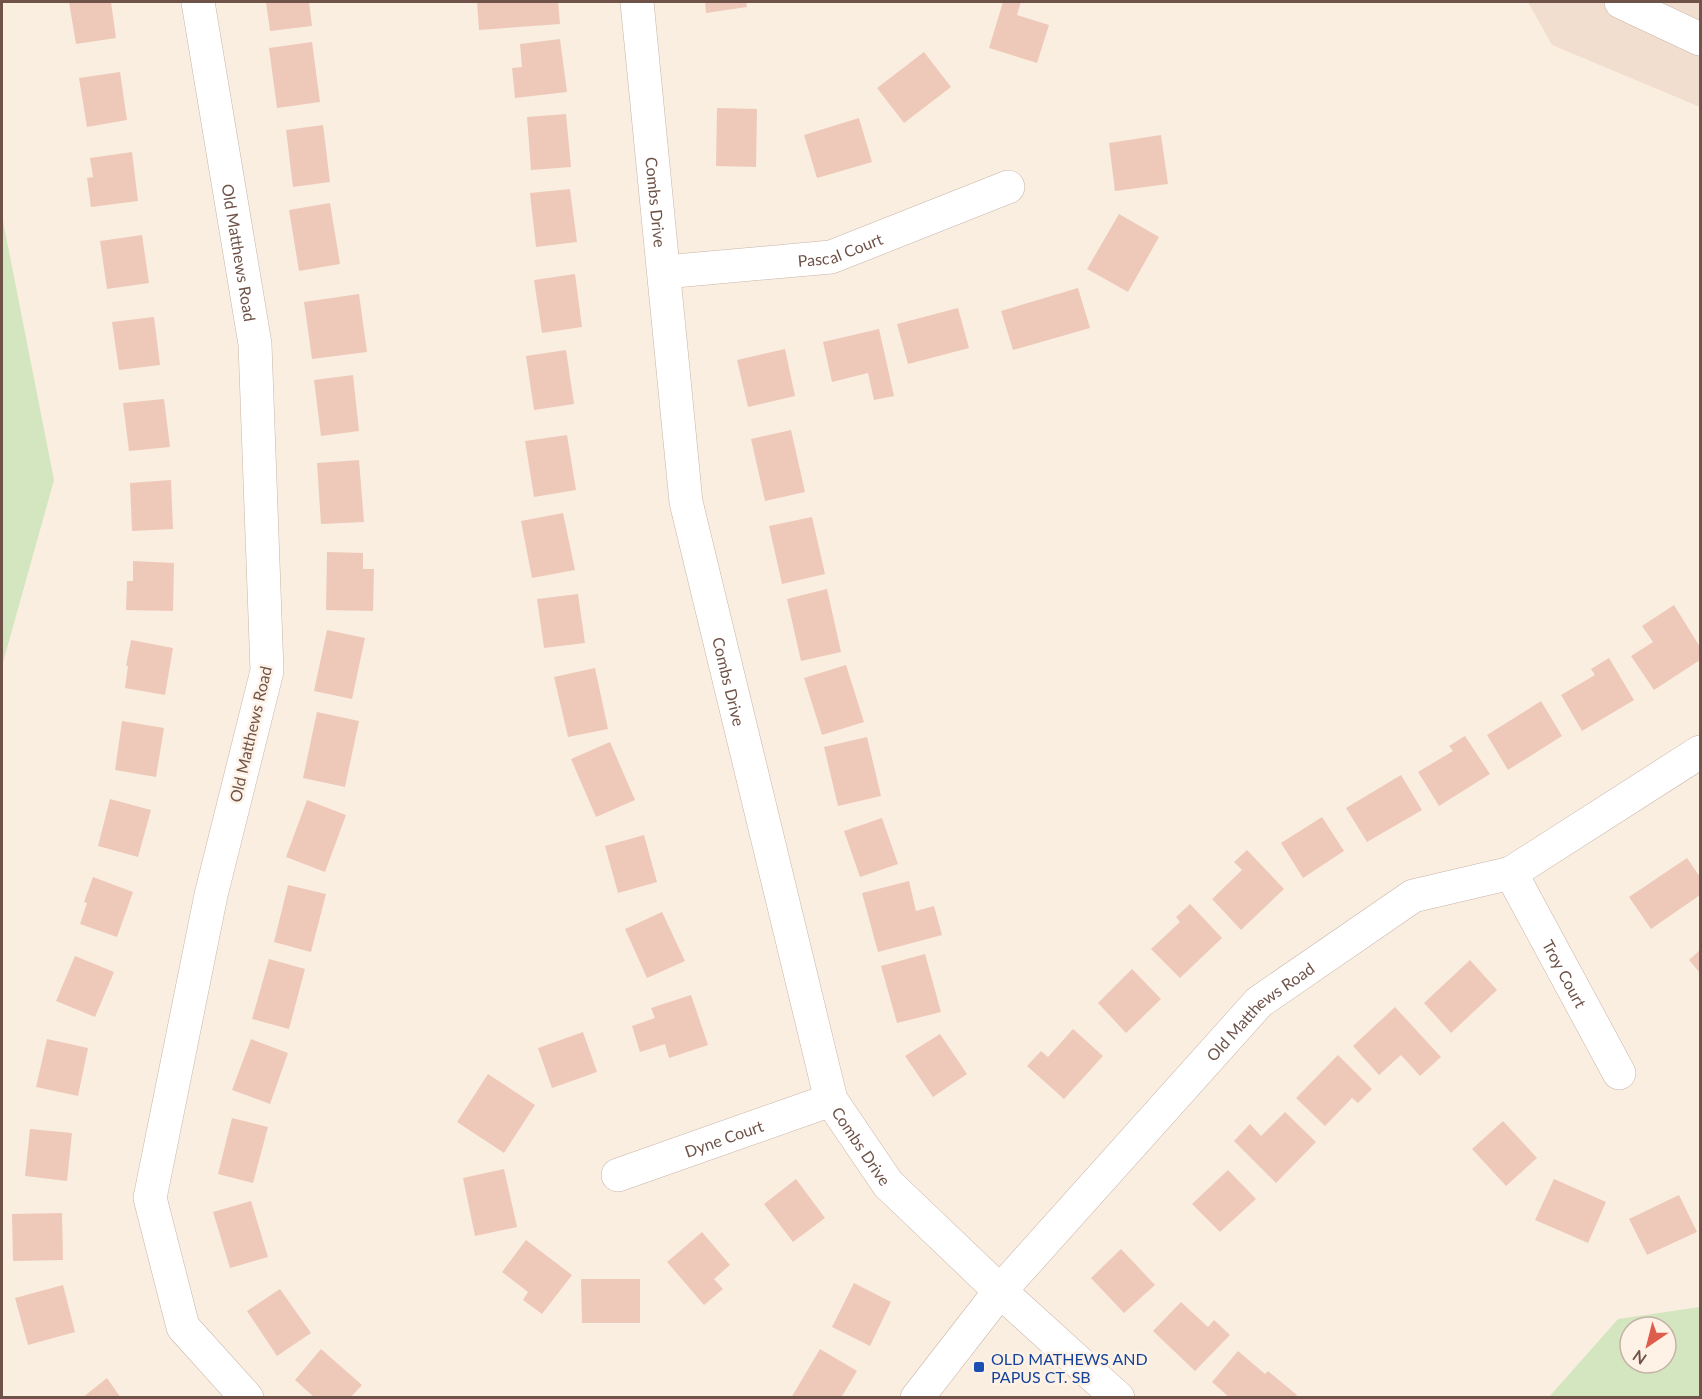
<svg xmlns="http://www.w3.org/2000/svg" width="1702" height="1399" font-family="Lato,sans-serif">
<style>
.residential{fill:#f1decf}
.green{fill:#d3e6c0;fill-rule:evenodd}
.building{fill:#eec9ba}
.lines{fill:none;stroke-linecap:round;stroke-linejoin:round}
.minor-casing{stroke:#c9b4a8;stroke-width:34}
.minor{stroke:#fff;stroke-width:33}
.transit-dot{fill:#1a4fb4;stroke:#fef2e6;stroke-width:2}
.labels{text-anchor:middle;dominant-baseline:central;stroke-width:5;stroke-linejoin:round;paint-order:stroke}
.street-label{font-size:16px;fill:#6f5349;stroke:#fef2e6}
.transit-label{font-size:16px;fill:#164399;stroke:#fef2e6;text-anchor:start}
</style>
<rect width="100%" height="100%" fill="#faeee0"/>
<path class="residential" d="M1528,2h172v105l-148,-62z"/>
<path class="green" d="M2,216l52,264 -52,186z
M1700,1307v90h-151l69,-78zM1630,1327h36v36h-36z"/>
<path class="building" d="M69,2h42l5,36 -40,6z
M266,2h43l3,24 -42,5z
M477,2h81l2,22 -81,6z
M705,2h41l1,5 -41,6z
M1003,2h18l-4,13 32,10 -12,38 -48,-15z
M560,39l7,53 -52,6 -3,-30 10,-1 -2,-23z
M312,42l8,60 -43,6 -8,-60z
M924,52l27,35 -47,36 -27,-35z
M120,72l7,48 -40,7 -8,-49z
M717,108l40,1 -1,58 -40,-1z
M566,114l5,53 -40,3 -4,-53z
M859,118l13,44 -55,16 -13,-43z
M323,125l7,57 -37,5 -7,-57z
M1161,135l7,49 -53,7 -6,-48z
M132,152l6,49 -47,6 -4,-29 6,-1 -3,-19z
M570,189l7,53 -41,5 -6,-54z
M330,203l10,61 -41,7 -10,-61z
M1119,214l40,23 -31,55 -41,-23z
M142,235l7,48 -42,6 -7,-48z
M575,274l7,53 -40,6 -8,-53z
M1078,288l12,40 -77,22 -12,-39z
M359,294l8,58 -55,7 -8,-57z
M958,308l11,40 -61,16 -11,-40z
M154,317l6,48 -41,5 -7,-48z
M879,329l15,67 -20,4 -6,-27 -36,9 -9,-40z
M785,349l10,47 -47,11 -11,-47z
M566,350l8,54 -40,6 -8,-54z
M353,375l6,56 -38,5 -7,-56z
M164,399l6,48 -41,4 -6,-48z
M791,430l14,62 -40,9 -14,-62z
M567,435l9,55 -42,7 -9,-56z
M359,460l5,62 -43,2 -4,-61z
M171,480l2,49 -41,2 -2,-48z
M563,513l12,57 -43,8 -11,-57z
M812,517l13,57 -43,10 -13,-58z
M327,552l36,1v16h11l-1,42 -47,-1z
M133,561l41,2 -1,48 -47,-1 1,-29h6z
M827,589l14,63 -40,9 -14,-62z
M578,594l7,49 -41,5 -7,-49z
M1674,605l26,42v13l-46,30 -23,-34 22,-14 -11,-16z
M327,630l38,8 -13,61 -38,-8z
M131,640l42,8 -8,47 -40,-7 3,-22h-2z
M1609,658l25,42 -52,31 -21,-36 34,-20 -4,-6z
M846,665l18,57 -42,13 -18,-57z
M595,668l13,61 -40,8 -14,-60z
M1541,701l21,35 -54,34 -21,-35z
M317,712l42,9 -14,66 -42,-9z
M122,721l42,7 -8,49 -41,-7z
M1465,736l25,38 -51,32 -21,-34 35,-21 -4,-5z
M867,737l14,59 -43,10 -14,-59z
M610,742l25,58 -39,17 -25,-58z
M1401,775l21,35 -55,32 -21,-34z
M110,799l41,11 -13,47 -40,-11z
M307,800l39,15 -21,57 -39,-15z
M1322,817l22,34 -41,27 -22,-35z
M882,818l16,46 -38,13 -16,-46z
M644,835l13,47 -39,11 -13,-47z
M1247,850l37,39 -43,41 -29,-31 30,-29 -8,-8z
M1687,858l13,19v18l-49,34 -22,-32z
M93,877l40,15 -16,45 -37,-13 7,-21 -3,-1z
M909,881l7,30 18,-5 8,29 -64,17 -16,-59z
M288,885l38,9 -15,58 -37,-10z
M1190,904l32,34 -42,40 -29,-29 29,-27 -4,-5z
M662,912l23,49 -38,17 -22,-49z
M1700,950v23l-11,-13z
M925,954l16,58 -44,11 -16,-57z
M75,956l39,16 -19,45 -39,-16z
M269,959l36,10 -16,60 -37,-10z
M1470,960l27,30 -46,43 -27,-30z
M1132,969l29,30 -35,34 -28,-30z
M691,995l17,50 -39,13 -4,-14 -25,8 -8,-26 23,-8 -4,-10z
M1395,1007l46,50 -21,19 -19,-21 -22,20 -26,-29z
M1073,1029l30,27 -39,43 -37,-33 14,-15 7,6z
M583,1032l14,40 -45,16 -14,-40z
M940,1034l27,40 -34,23 -28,-41z
M47,1039l41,9 -10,48 -42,-9z
M251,1039l37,14 -18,51 -38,-14z
M1338,1055l34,34 -14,14 -6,-5 -27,28 -29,-28z
M488,1074l47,31 -31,48 -47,-31z
M1285,1112l31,30 -40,41 -42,-42 16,-17 11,12z
M232,1118l36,9 -15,56 -35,-9z
M1503,1121l34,37 -31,28 -34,-37z
M30,1129l42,4 -5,48 -42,-5z
M504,1169l13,58 -42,9 -12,-58z
M1228,1170l28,29 -36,33 -28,-28z
M796,1179l29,39 -32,24 -29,-38z
M1554,1179l52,23 -18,41 -53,-23z
M1679,1195l18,37 -50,23 -18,-36z
M251,1201l17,56 -38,11 -17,-56z
M62,1213l1,47 -50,1 -1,-47z
M702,1232l28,33 -16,14 9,10 -19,16 -37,-43z
M526,1240l46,35 -30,39 -19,-14 5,-8 -26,-20z
M1121,1249l34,36 -31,28 -33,-35z
M581,1279h59v44h-58z
M854,1283l37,19 -21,44 -38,-19z
M63,1285l12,47 -47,13 -13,-47z
M280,1289l31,44 -34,23 -30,-45z
M1181,1302l27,25 6,-7 16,15 -35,36 -42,-40z
M321,1349l41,36 -12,13h-35l-20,-18z
M820,1349l37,22 -16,27h-50z
M1238,1351l27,23 3,-3 29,24 -2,3h-65l-18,-16z
M107,1378l14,20h-39z"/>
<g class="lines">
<g class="minor-casing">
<g id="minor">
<path id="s1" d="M198,2l57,342 12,327 -56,224 -61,303 33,129 64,71"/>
<path id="s2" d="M637,2l49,500 145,598 57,84 112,107 118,107"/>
<path d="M1621,2l79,37"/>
<path id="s3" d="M664,272l167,-15 177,-70"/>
<path id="s4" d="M1511,873l108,200"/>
<path id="s5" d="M618,1175l213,-75"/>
<path id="s6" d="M917,1398l83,-107 259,-289 154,-106 98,-23 189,-121"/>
</g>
</g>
<use href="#minor" class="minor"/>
</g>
<rect class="transit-dot" x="973" y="1361" width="12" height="12" rx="3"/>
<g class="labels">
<g class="street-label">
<text stroke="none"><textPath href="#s2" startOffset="201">Combs Drive</textPath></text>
<text stroke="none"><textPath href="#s3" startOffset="178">Pascal Court</textPath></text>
<text stroke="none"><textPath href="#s1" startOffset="254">Old Matthews Road</textPath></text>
<text stroke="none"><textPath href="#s2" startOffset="687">Combs Drive</textPath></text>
<text transform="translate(250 734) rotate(-77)">Old Matthews Road</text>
<text stroke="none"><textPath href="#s4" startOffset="114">Troy Court</textPath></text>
<text stroke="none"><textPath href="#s6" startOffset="518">Old Matthews Road</textPath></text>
<text stroke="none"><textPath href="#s5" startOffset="112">Dyne Court</textPath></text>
<text stroke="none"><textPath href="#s2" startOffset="1173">Combs Drive</textPath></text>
</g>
<g class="transit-label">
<text x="991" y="1358">OLD MATHEWS AND<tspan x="991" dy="18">PAPUS CT. SB</tspan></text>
</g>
</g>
<rect width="1702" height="1399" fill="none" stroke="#6f5349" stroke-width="6"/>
<g transform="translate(1648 1345) rotate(215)"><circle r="28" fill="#fef2e6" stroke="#c5b2a7" stroke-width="1.5"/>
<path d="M0-4.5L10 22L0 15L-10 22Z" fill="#dd5e4c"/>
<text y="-9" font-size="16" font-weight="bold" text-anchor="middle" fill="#6f5349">N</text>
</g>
</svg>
